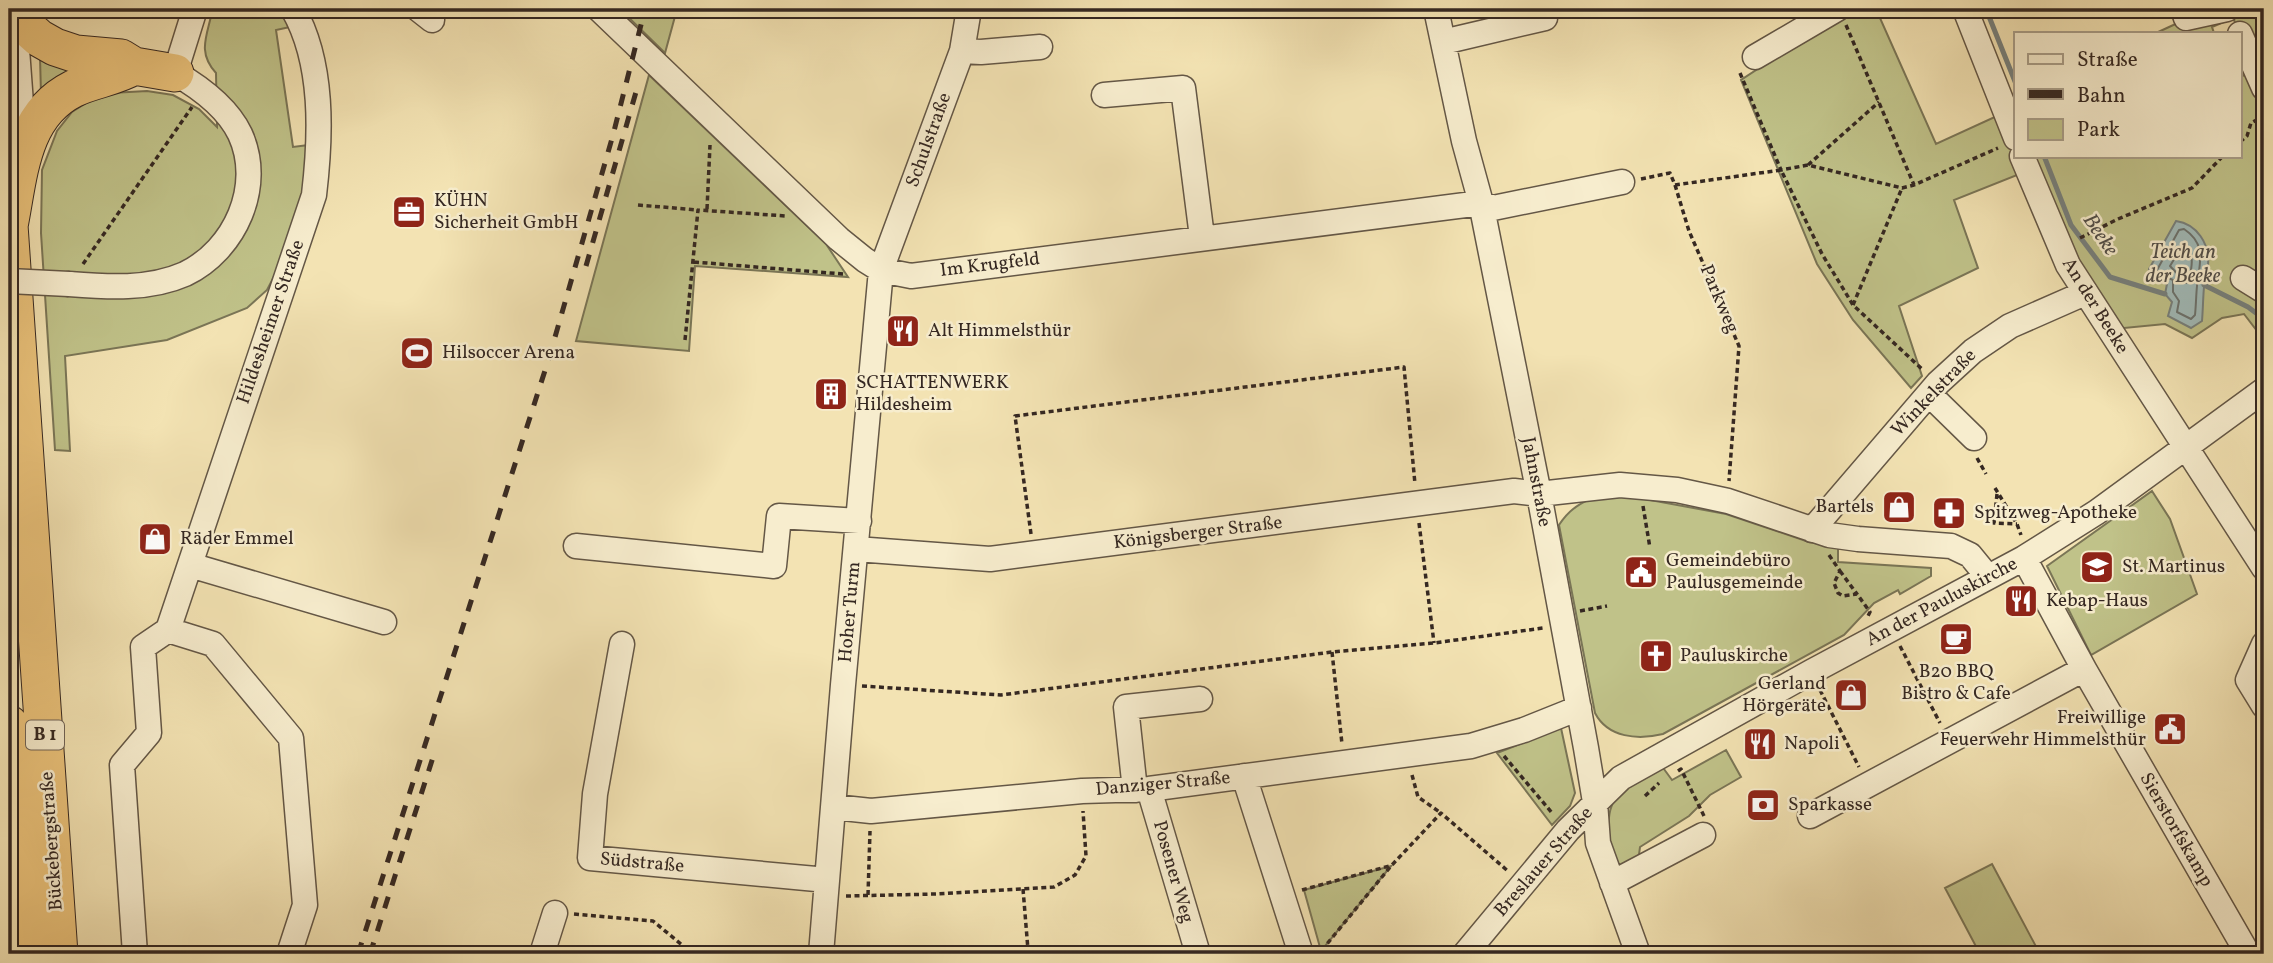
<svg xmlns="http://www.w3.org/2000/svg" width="2273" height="963" font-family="Vollkorn,serif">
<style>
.green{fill:#c0c289;stroke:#7a7556;stroke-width:2}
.water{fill:#a1bbb9;stroke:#76807d;stroke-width:2}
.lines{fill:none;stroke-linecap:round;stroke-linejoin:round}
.shore{stroke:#6b726e;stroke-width:2}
.stream{stroke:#76807d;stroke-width:5}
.minor-casing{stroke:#645746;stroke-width:27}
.highway-casing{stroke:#352822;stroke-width:39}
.path{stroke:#352822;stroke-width:3.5;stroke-dasharray:5 3.5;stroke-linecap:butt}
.minor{stroke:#f7edce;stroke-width:24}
.highway{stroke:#eac27a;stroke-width:37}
.rail{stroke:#352822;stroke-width:5;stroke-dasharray:12 12;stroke-linecap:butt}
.minor-bridge-casing{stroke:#645746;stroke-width:27;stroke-linecap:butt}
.minor-bridge{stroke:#f7edce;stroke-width:24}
.labels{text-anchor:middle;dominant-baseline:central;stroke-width:5;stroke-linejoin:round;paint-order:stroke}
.shield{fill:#f7edce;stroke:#6f6356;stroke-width:2}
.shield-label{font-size:18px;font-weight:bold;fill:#352822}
.street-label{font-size:19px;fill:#352822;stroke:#f7edce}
.poi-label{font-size:19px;fill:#352822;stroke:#f7edce;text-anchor:start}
.water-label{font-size:21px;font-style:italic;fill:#504d48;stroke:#f7edce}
</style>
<rect width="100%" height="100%" fill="#f3e3b3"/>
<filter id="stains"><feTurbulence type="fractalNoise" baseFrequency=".00286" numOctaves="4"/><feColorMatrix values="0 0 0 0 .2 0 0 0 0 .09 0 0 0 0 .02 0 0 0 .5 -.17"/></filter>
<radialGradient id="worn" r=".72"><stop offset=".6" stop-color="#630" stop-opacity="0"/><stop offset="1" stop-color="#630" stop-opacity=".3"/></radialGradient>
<path class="green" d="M215,9h67l8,18 -14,3 17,117 16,-2 -8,56 -21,64 -13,25 -20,18 -80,32 -102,16 5,95 -15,-1 -14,-217 1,-63 15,-39 15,-19 22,-14 17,-5 36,-2 26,4 26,14 18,18 -1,-54c-19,-21 -9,-37 -4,-61z
M623,9h54l-12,44 -42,-41z
M1849,9h27l60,135 74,-34 6,46h224v-79l14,-6 10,23v246l-20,-26 -22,4 -30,20 -27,-14 -51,5 -82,-160 -78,31 24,68 -79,38 23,70 -11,12 -58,-68 -36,-56 -76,-184z
M2208,9h56v75l-31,-66 -21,9 2,6h-58z
M40,57l57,6 -56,31z
M649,75l177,169 22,33 -153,-11 -6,85 -113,-10z
M2152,491l18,28 27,75 -106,61 -44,-89z
M1598,495h25l103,19 83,28 29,5v15l93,6v8l-31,18 -2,-4 -24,13 -30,32 -181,99c-25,6 -55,4 -68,-21l-36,-188c11,-17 22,-22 39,-30z
M1561,728l14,65 -5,13 -18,19 -55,-72z
M1726,750l15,27 -31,18 -21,21 -49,31 -2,15 -13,6 -9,-5c-8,-23 -14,-55 7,-74 11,-9 26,-16 38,-24l11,15z
M1992,864l48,90h-60l-35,-66z
M1391,866l-70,85 -17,-61z"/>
<path class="water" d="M2176,221c21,3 34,23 32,44 0,8 -4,15 -4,22 -1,11 -1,22 -2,34l-11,7 -23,-12 4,-14 -7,-8 2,-10 -14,-4 -4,-11z"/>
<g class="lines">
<path class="shore" d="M2184,229c24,16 15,35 13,57 -1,10 -1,20 -2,29l-4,4 -14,-7 2,-11 -6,-9v-12l-14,-6 -2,-4 22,-40z
M2184,243c11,10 8,24 5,37l-3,3 -16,-17z"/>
<path class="stream" d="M1986,9l30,75
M2044,156l27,69 39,52 55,17
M2204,285l44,22 16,12"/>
<g class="minor-casing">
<path id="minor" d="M14,9l10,135
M418,9l14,11
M599,9l240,230 26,21 16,10 30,6 570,-73 12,5 129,-26
M1436,9l28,132 17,62 58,291 47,254 9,54 3,41 40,111
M1965,9l51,129
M2183,9l3,9 41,-9
M2240,34l24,54
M1443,42l102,-24
M962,51l19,1 59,-5
M1755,57l82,-48
M1104,95l79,-7 19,149
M2022,156l46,109 196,303
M2243,278l21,13
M69,284c38,3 80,6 116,-10 50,-24 79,-88 55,-140 -13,-27 -39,-46 -65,-61l20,-64
M1929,394l45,44
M1812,530l126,-147 35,-32 37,-25 75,-33
M576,546l198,20 5,-50 80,5
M856,549l134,10 524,-68 25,3 81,-9 57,5 51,11 101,34 29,4 93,7 19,9 18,22
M2024,558l60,111 164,285
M190,565l194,57
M168,630l146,-435c7,-59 10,-132 -21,-186
M168,630l45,14 78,94 14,167 -16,49
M622,644l-27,150 -5,64 237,22
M2264,644l-16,36 16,26
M1244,776l57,178
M1149,789l49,165
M1135,790l-9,-83 74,-8
M834,807l37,4 211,-20 67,-2 322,-43 53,-16 55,-22
M1810,816l274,-147
M1612,883l91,-48
M135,954l-13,-189 27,-32 -6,-86 25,-17
M542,954l13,-41
M821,954l22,-269 38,-415 81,-219 7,-42
M1465,954l103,-124 53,-52 190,-106 213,-114 73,-46 167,-122"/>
</g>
<g class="highway-casing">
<path id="highway" d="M15,9l15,21 9,8 16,9 21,7 45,4 13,8 41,7
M9,225l50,729
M9,226c10,-50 12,-111 64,-137 20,-10 41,-11 61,-23
M9,724l15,230"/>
</g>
<path class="path" d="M1846,25l68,160 84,-37
M1740,73l41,97 27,-5 94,23 12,-3
M2240,142l7,-6 4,-13 13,-7
M1808,165l71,-63
M1641,179l29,-6 5,12 106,-15 41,84 31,51 70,65
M1675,185l14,46 50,115 -10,135
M638,205l60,5
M707,209l3,-64
M2080,238l38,-19 74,-31 31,-32
M694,262l149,12
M83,264l109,-157
M1853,305l49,-117
M685,340l13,-130 88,6
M1977,458l9,16
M1995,488l22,36 4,11
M1997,494l-3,29 23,1
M1643,506l7,42
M1419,523l15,120
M1031,534l-16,-118 389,-49 11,117
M1829,555l11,16 -6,12 4,10 5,3 14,-2 13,18 -3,6
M1840,571l17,23
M1580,611l27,-5
M1900,646l40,77
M1332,652l10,92
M862,686l139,9 331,-43 102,-9 109,-15
M1820,690l39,77
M1504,756l49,58
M1678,771l3,-2 23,47
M1412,775l6,22 23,16
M1645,796l14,-13
M1023,889l5,61 -2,4
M1302,890l87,-24
M868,895l2,-64
M846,896l90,-2 118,-7 21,-12 11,-19 -3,-45
M574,914l79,7 40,33
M1322,950l69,-84 50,-53 68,59"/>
<use href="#minor" class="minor"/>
<use href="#highway" class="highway"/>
<path class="rail" d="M586,266l52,-181
M358,954l191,-596 64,-223 32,-126
M370,954l65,-203"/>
<g class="minor-bridge-casing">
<path id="minor-bridge" d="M9,281l60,3"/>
</g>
<use href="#minor-bridge" class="minor-bridge"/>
</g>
<defs>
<g id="office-square" transform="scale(1.75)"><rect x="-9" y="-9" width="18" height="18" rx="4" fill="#8f2418" stroke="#f7edce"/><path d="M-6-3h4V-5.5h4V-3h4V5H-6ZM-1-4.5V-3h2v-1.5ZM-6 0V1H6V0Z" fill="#fff"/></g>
<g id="restaurant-square" transform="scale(1.75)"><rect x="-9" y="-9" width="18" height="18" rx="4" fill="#8f2418" stroke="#f7edce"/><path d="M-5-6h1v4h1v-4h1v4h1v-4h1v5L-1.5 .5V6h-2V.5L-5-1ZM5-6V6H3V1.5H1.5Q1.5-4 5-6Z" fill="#fff"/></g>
<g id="stadium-square" transform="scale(1.75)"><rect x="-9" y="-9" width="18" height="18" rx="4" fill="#8f2418" stroke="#f7edce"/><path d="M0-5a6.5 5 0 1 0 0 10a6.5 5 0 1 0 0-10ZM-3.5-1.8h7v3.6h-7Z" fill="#fff"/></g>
<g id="building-square" transform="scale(1.75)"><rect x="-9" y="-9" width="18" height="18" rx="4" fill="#8f2418" stroke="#f7edce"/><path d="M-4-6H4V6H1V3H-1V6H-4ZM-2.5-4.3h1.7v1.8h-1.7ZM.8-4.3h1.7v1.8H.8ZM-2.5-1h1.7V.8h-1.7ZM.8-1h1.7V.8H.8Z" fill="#fff"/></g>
<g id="shop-square" transform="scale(1.75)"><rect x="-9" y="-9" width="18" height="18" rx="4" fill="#8f2418" stroke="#f7edce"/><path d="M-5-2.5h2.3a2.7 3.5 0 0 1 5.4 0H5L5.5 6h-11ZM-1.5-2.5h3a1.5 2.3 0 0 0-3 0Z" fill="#fff"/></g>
<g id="pharmacy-square" transform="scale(1.75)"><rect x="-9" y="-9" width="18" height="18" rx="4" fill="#8f2418" stroke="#f7edce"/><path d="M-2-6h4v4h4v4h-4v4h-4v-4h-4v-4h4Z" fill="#fff"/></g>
<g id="school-square" transform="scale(1.75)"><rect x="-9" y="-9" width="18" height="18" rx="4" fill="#8f2418" stroke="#f7edce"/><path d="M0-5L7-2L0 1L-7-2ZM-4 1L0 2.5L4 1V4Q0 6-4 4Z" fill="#fff"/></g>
<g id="civic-square" transform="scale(1.75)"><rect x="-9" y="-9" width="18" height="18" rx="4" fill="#8f2418" stroke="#f7edce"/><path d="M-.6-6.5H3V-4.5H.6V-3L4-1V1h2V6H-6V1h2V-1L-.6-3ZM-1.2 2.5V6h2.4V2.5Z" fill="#fff"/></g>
<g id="cafe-square" transform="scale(1.75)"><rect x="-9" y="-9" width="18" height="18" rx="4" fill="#8f2418" stroke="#f7edce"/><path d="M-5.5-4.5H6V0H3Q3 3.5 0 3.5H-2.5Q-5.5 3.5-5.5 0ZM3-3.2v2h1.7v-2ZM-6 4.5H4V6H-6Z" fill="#fff"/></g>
<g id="church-square" transform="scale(1.75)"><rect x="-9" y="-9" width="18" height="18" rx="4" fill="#8f2418" stroke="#f7edce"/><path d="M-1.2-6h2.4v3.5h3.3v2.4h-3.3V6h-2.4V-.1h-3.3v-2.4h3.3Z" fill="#fff"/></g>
<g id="bank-square" transform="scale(1.75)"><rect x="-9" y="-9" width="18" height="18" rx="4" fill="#8f2418" stroke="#f7edce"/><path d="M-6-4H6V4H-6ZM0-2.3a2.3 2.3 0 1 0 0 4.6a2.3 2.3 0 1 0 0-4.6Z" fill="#fff"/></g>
</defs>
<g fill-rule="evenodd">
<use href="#office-square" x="409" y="212"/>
<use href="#restaurant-square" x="903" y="331"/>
<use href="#stadium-square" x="417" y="353"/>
<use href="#building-square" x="831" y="394"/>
<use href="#shop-square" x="1899" y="507"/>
<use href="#pharmacy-square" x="1949" y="513"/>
<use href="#shop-square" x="155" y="539"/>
<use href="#school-square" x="2097" y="567"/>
<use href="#civic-square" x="1641" y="572"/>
<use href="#restaurant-square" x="2021" y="601"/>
<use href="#cafe-square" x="1956" y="639"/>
<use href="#church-square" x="1656" y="656"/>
<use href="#shop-square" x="1851" y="695"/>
<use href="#civic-square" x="2170" y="729"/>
<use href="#restaurant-square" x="1760" y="744"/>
<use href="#bank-square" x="1763" y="805"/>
</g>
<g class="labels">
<rect class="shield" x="26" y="720.5" width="38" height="29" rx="5"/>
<g class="shield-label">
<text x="45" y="735">B 1</text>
</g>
<g class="street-label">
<text transform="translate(929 140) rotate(-70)">Schulstraße</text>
<text transform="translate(990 265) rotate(-7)">Im Krugfeld</text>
<text transform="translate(1719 299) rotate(67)">Parkweg</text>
<text transform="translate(2095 306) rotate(58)">An der Beeke</text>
<text transform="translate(271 322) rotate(-71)">Hildesheimer Straße</text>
<text transform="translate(1934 393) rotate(-46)">Winkelstraße</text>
<text transform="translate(1536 482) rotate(79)">Jahnstraße</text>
<text transform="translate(1198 533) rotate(-7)">Königsberger Straße</text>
<text transform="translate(1942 602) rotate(-28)">An der Pauluskirche</text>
<text transform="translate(850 612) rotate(-85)">Hoher Turm</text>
<text transform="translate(1163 784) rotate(-5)">Danziger Straße</text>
<text transform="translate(2176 830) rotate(60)">Sierstorfskamp</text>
<text transform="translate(52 841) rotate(-94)">Bückebergstraße</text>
<text transform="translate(1544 862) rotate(-49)">Breslauer Straße</text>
<text transform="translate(642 863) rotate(5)">Südstraße</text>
<text transform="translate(1173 872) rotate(74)">Posener Weg</text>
</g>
<g class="poi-label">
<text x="434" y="201">KÜHN<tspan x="434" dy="22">Sicherheit GmbH</tspan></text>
<text x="928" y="331">Alt Himmelsthür</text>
<text x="442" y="353">Hilsoccer Arena</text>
<text x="856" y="383">SCHATTENWERK<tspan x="856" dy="22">Hildesheim</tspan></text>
<text x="1874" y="507" text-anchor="end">Bartels</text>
<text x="1974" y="513">Spitzweg-Apotheke</text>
<text x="180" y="539">Räder Emmel</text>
<text x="1666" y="561">Gemeindebüro<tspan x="1666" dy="22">Paulusgemeinde</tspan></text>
<text x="2122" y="567">St. Martinus</text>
<text x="2046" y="601">Kebap-Haus</text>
<text x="1680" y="656">Pauluskirche</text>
<text x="1956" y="672" text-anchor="middle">B20 BBQ<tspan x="1956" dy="22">Bistro &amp; Cafe</tspan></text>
<text x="1826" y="684" text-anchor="end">Gerland<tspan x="1826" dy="22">Hörgeräte</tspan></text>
<text x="2146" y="718" text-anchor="end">Freiwillige<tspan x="2146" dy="22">Feuerwehr Himmelsthür</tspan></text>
<text x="1784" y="744">Napoli</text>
<text x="1788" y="805">Sparkasse</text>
</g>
<g class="water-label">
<text transform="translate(2100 235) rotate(56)">Beeke</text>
<text x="2183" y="252">Teich an<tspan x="2183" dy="24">der Beeke</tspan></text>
</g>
</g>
<rect width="2273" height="963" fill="none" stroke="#f3e3b3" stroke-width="35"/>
<rect x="10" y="10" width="2252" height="942" fill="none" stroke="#352822" stroke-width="3.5"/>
<rect x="18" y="18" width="2238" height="928" fill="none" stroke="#352822" stroke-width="2"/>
<rect x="2014" y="32" width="228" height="126" fill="#f7edce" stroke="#a99e89" stroke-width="2"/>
<rect x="2028" y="54" width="35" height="10" fill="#f7edce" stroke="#a99e89" stroke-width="2"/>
<text x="2077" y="66" font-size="21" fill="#352822">Straße</text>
<rect x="2028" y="89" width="35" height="10" fill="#352822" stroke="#a99e89" stroke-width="2"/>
<text x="2077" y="102" font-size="21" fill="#352822">Bahn</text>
<rect x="2028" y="119" width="35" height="21" fill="#c0c289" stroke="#a99e89" stroke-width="2"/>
<text x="2077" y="136" font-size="21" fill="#352822">Park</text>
<rect width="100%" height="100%" filter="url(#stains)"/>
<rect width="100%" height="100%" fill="url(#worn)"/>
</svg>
